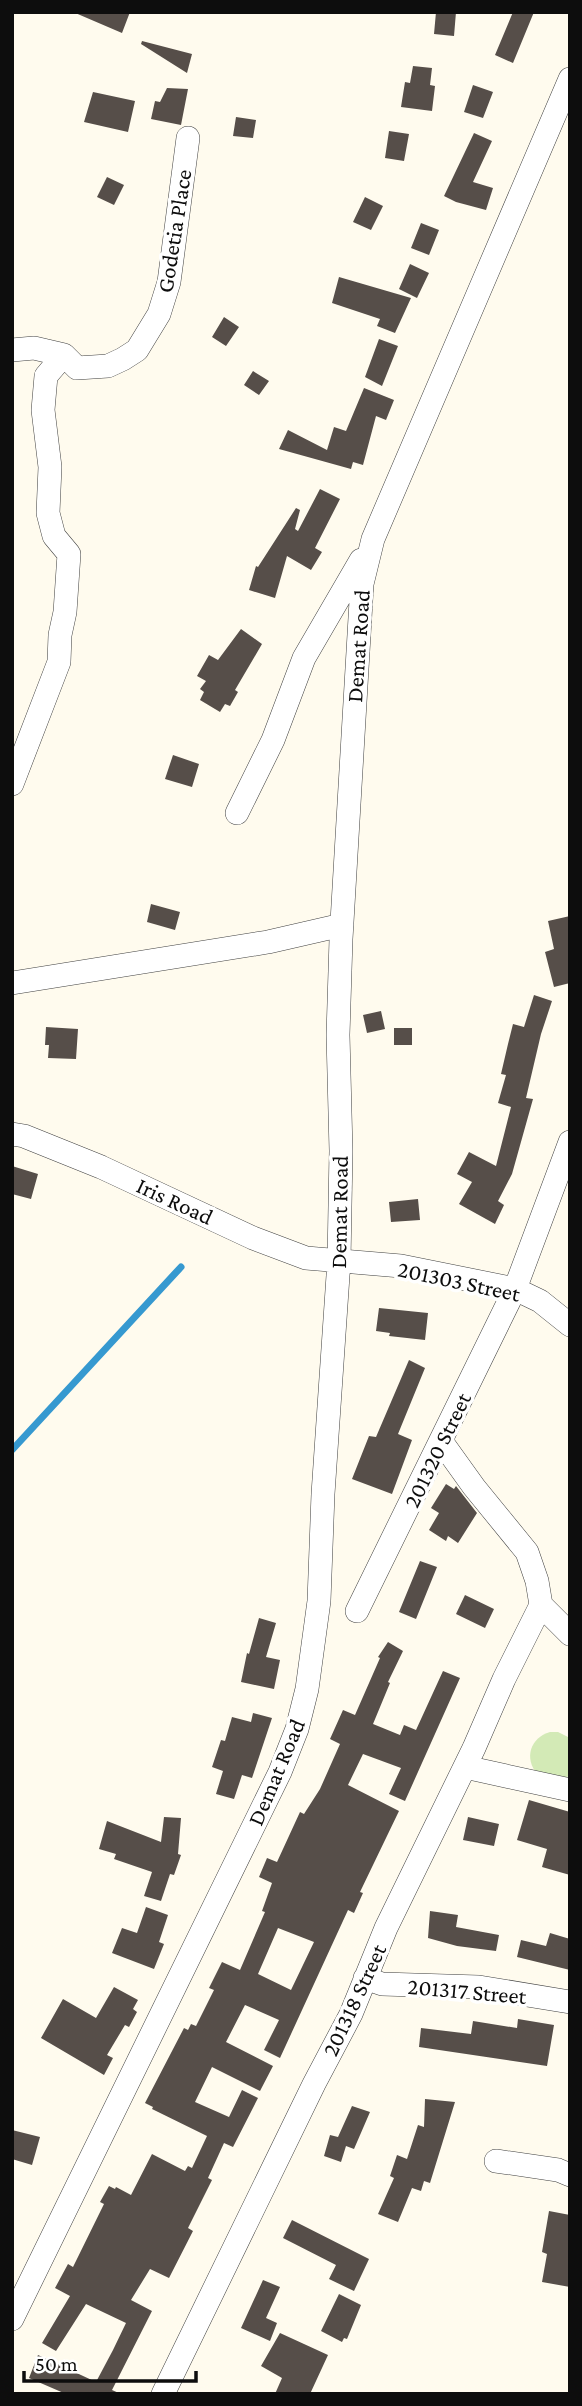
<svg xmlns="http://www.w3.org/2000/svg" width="582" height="2406" font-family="'Crimson Pro',serif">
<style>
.green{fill:#d3eab6}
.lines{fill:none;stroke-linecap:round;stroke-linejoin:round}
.stream{stroke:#3699d0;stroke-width:7}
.building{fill:#564e49;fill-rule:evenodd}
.minor-casing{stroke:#404040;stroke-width:24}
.minor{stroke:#fff;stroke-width:23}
.labels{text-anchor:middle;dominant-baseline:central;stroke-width:7;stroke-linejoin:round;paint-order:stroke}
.street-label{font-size:23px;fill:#0d0d0d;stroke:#fff}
</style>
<rect width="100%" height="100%" fill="#fffbee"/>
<path class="green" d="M550,1732h8l12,6v37l-6,4 -27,-5c-13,-16 -7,-36 13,-42z"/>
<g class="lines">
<path class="stream" d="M12,1450l169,-183"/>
</g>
<path class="building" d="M73,12h57l-8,21z
M436,12h20l-2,24 -20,-2z
M513,12h21l-21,51 -18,-8z
M142,41l50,13 -5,19 -46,-29z
M413,66l19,2 -2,17 5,1 -3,25 -31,-4 4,-25 5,1z
M473,85l20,7 -10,26 -19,-6z
M167,88l21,1 -7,36 -30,-6 4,-18 5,1z
M93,92l42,9 -7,31 -44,-10z
M236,117l20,3 -3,18 -20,-2z
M389,131l20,3 -5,27 -19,-3z
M474,133l18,8 -19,41 20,6 -7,22 -30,-8 -12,-6z
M107,177l17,8 -10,20 -17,-8z
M365,197l18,9 -12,24 -18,-8z
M421,223l18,7 -10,25 -18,-7z
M410,264l19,9 -12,25 -18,-9z
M339,277l72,21 -16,35 -18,-7 3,-7 -48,-16z
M224,317l15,10 -13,19 -14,-9z
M379,339l19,7 -16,40 -17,-9z
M253,371l16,10 -10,14 -15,-10z
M364,388l30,12 -8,20 -10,-4 -13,49 -10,-3 -2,7 -72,-20 9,-19 39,20 7,-23 12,4z
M320,489l20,10 -25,49 7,4 -11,18 -24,-14 -12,42 -26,-8 7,-24 2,1 38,-59 4,2 -5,19 3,2z
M241,629l21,15 -27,46 3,2 -8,14 -5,-2 -5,8 -20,-12 4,-8 -4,-3 6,-8 -9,-5 12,-21 9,5z
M173,755l26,9 -7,23 -27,-8z
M151,904l29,8 -5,18 -28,-8z
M570,916v67l-16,4 -9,-35 9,-3 -6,-28z
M534,995l18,6 -11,33 -15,64 7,1 -21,75 -14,27 6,4 -9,19 -36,-20 13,-22 -15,-8 12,-22 27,14 15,-59 -13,-4 8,-28 -5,-1 7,-30 5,-20 11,3z
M381,1011l4,18 -18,4 -4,-18z
M46,1027l32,2 -2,30 -28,-1 1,-13h-4z
M394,1028h18v17h-18z
M12,1166l26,8 -7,25 -19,-5z
M418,1199l2,21 -29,2 -2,-20z
M379,1308l49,5 -3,27 -36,-4 1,-3 -14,-2z
M409,1360l16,8 -27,66 14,6 -20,54 -40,-15 17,-43 7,1z
M446,1484l8,5 2,-3 21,27 -19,30 -10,-7 -2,5 -17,-11 10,-17 -8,-5z
M420,1561l17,6 -21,52 -17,-7z
M465,1595l29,14 -9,19 -29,-14z
M259,1618l17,5 -10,34 14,3 -6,29 -33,-7 6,-29 2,1z
M388,1642l15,9 -15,31 2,1 -17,41 27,11 4,-10 12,5 27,-59 17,7 -55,123 -16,-7 12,-26 -38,-14 -15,31 51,26 -39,81 3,1 -9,20 -6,-3 -68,148 -16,-8 15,-30 -34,-15 -19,37 47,24 -13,25 -48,-24 -17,35 34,15 13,-27 16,8 -25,49 -9,-4 -16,35 4,2 -24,48 5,3 -24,47 -19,-9 -19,31 21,11 -40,79 9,4h-55l-37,-16 9,-23 58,27 17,-32 13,-27 -40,-19 -30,47 -14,-8 28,-47 -15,-8 13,-24 5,3 31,-63 -4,-2 9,-16 6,3 1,-2 15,8 21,-41 33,17 3,-5 4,2 15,-32 -55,-27 1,-2 -8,-4 39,-75 4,2 3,-6 5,2 18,-36 -5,-2 13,-26 18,8 25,-58 -3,-1 10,-28 -13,-6 8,-19 10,4 23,-50 4,2 16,-25 20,-45 -10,-5 13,-29 12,5 25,-57 -2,-1zM278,1928l36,14 -23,48 -33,-16z
M253,1713l19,5 -20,60 -10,-3 -8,24 -18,-5 7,-23 -11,-4 9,-27 4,1 7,-24 19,5z
M529,1800l41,12v63l-28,-8 5,-18 -30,-9z
M164,1817l17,1 -3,36 3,1 -7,20 -4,-1 -9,27 -17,-5 8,-24 -38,-13 2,-5 -17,-5 8,-28 54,21z
M468,1817l31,7 -5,22 -31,-6z
M146,1907l22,8 -9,27 5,2 -10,25 -42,-16 10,-25 15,5z
M430,1911l28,4 -2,12 43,8 -3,16 -39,-5 -29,-8z
M550,1933l20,6v31l-53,-13 4,-17 25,6z
M114,1987l24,13 -5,9 4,3 -8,15 -4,-2 -18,30 6,3 -9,17 -63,-37 22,-39 33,19z
M518,2019l36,6 -7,41 -128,-19 2,-19 50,6 2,-13 44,7z
M425,2099l30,3 -25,81 -6,-2 -3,10 -9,-3 -14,34 -20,-8 16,-36 -4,-2 7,-21 10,4 11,-34 6,2z
M352,2106l18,6 -16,37 -8,-3 -5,16 -17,-6 6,-21 8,2z
M12,2130l28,7 -8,28 -20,-6z
M549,2211l21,4v72l-28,-5 5,-28 -5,-2z
M292,2220l77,39 -15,32 -25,-12 7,-14 -53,-27z
M263,2280l17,7 -14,31 11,5 -7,18 -29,-13z
M339,2294l22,11 -14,34 -3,-1 -2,4 -21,-11z
M280,2333l48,22 -18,39h-35l7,-16 -21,-12z"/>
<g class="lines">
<g class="minor-casing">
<path id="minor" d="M12,350l22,-2 30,7 13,13 31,-2 15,-7 14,-9 22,-36 10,-32 19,-144
M12,784l47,-122 1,-27 5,-23 4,-58 -15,-18 -6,-23 2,-46 -7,-57 3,-34 18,-21
M237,813l36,-73 31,-82 57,-98
M12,983l256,-41 74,-17
M12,1134l12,2 77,31 152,71 53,20 95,8 114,23 25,12 30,24
M441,1441l33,46 53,65 10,29 4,24 29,29
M357,1611l158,-322 55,-147
M465,1767l105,23
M365,1978l17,6 97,3 91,15
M496,2161l62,9 12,5
M12,2319l268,-547 17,-43 10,-40 12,-88 4,-107 16,-233 2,-110 -3,-116 3,-96 21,-355 11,-45 197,-460
M163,2394l151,-310 37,-70 35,-86 88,-180 30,-69 37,-74"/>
</g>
<use href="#minor" class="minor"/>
</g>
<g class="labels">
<g class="street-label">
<text transform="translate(174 231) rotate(-81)">Godetia Place</text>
<text transform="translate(358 646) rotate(-86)">Demat Road</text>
<text transform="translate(175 1201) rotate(25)">Iris Road</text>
<text transform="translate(339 1212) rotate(-89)">Demat Road</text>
<text transform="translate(459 1281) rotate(12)">201303 Street</text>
<text transform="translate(437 1450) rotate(-64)">201320 Street</text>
<text transform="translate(276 1772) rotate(-67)">Demat Road</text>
<text transform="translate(467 1991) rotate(5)">201317 Street</text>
<text transform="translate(354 2000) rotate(-65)">201318 Street</text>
</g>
</g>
<rect width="582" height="2406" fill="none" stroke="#0d0d0d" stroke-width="28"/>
<path d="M24 2371v10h172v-10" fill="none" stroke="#0d0d0d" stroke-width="3.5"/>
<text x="35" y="2371" font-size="21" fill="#0d0d0d" stroke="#ffffff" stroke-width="5" paint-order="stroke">50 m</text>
</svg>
